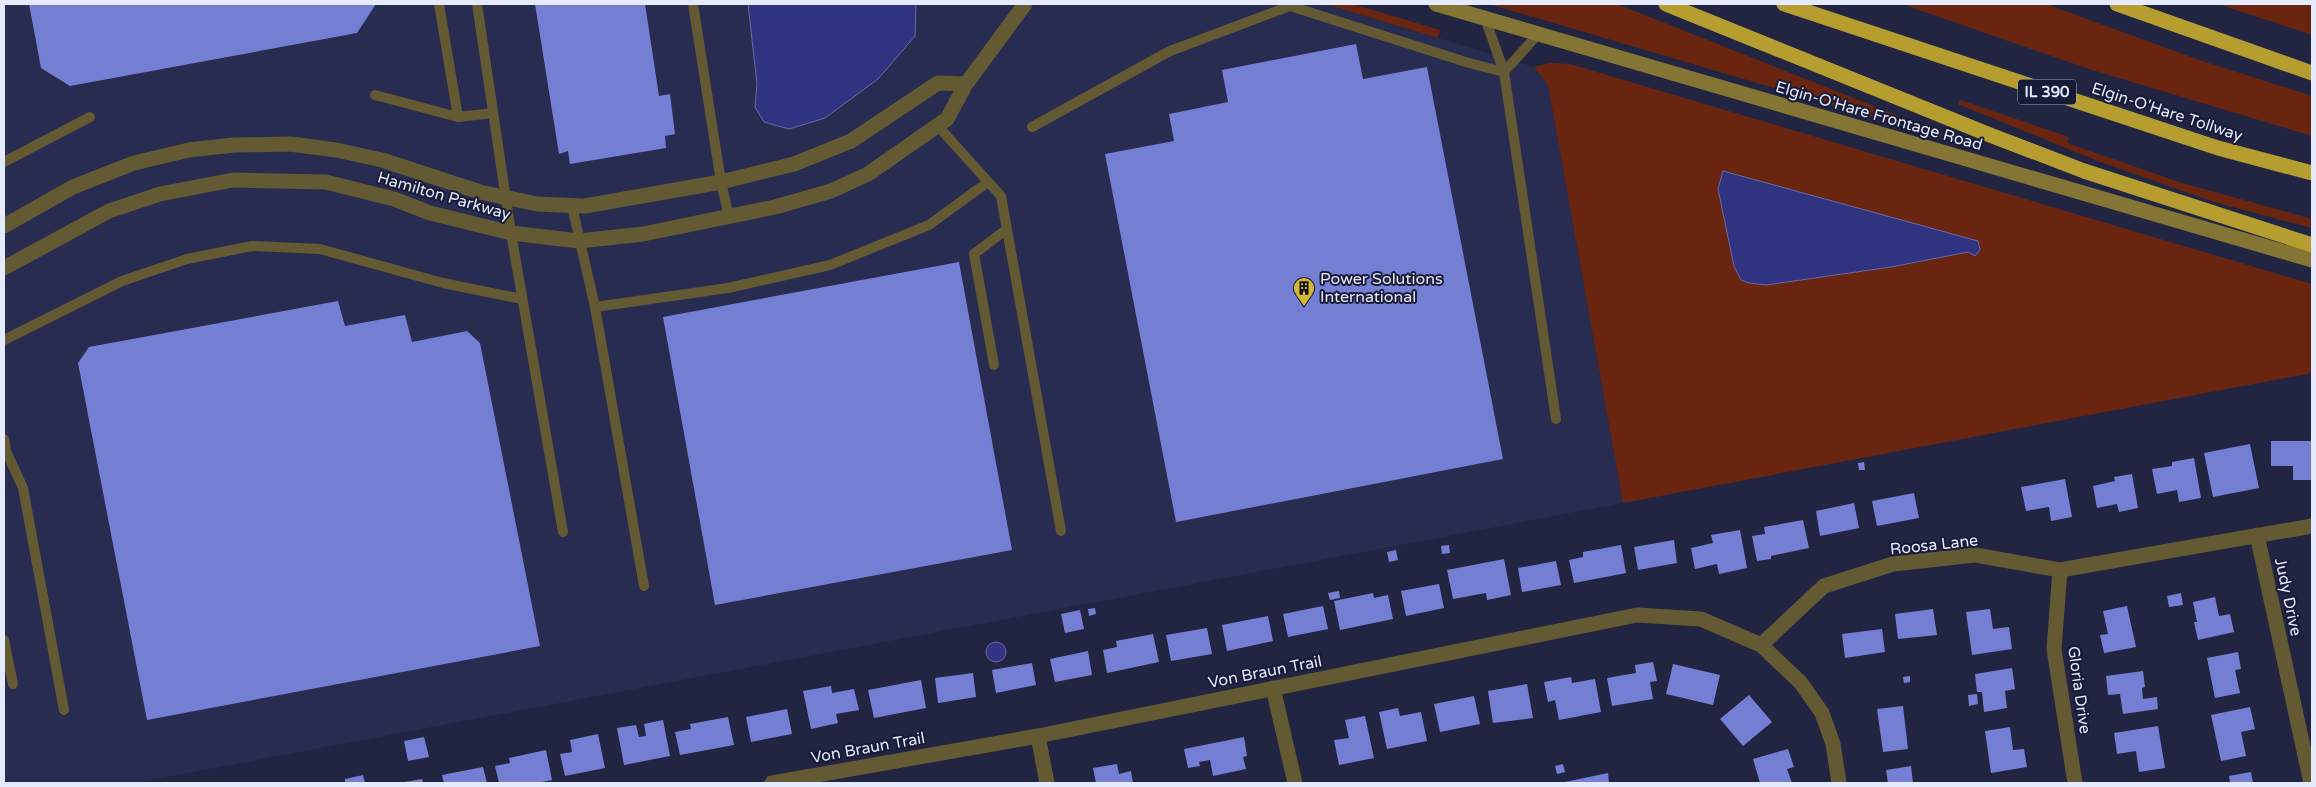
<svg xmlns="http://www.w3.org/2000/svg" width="2316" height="787" font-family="'Varela Round',sans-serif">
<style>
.built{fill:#282c50}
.green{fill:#6a2511}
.water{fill:#303380;stroke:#676aa6}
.building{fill:#747fd4}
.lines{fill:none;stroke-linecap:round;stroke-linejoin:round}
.service{stroke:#635a33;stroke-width:10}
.minor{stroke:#635a33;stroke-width:15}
.secondary{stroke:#847534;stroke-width:15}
.motorway{stroke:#b59e2f;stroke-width:15}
.labels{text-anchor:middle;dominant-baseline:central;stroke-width:4;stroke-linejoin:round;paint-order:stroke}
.shield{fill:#181b37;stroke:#a8acc2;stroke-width:1}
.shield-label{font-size:15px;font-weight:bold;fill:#e6eafe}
.street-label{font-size:16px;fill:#e6eafe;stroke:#181b37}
.poi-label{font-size:16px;fill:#e6eafe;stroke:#181b37;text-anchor:start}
</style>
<rect width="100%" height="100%" fill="#212542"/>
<path class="built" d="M4,4h1321l209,63 14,18 75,418 -1489,280h-130z"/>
<path class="green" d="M1325,4h28l87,26 -2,8z
M1489,4h128l325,129 -1,4z
M1902,4h144l153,56 113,36v40l-223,-67z
M2218,4h94v31z
M1549,63l21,1 742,220v89l-689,130 -75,-418 -14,-18z
M1960,100l109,37 -2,6 112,39 133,37v9l-98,-26 -119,-42 -137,-56z"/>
<path class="water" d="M748,4h168l-1,32 -37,43 -53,39 -36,11 -25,-7 -9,-15 2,-23z
M1723,171l255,70 2,9 -5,6 -7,-4 -77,15 -125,18 -17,-2 -8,-3 -7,-14 -16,-77z
M986 652a10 10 0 1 1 20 0a10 10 0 1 1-20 0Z"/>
<path class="building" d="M29,4h347l-19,29 -287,53 -29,-18z
M535,4h110l14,92 11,-2 5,40 -10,2 1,12 -96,16 -2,-13 -9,3z
M1356,44l7,35 64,-12 76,392 -327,63 -71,-368 69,-13 -5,-27 59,-12 -6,-32z
M959,262l53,288 -297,55 -52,-288z
M338,301l7,25 60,-11 7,27 55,-11 13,12 60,303 -393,74 -69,-357 11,-16z
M2271,441h41v39h-19v-14h-22z
M2250,444l9,44 -46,9 -9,-44z
M2194,458l7,40 -22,4 -2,-12 -20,4 -5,-25 20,-3v-4z
M1864,462l1,8h-6l-1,-7z
M2132,474l6,34 -19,4 -2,-8 -20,4 -4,-22 22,-5 -1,-4z
M2065,479l7,38 -21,4 -2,-14 -23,4 -5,-24z
M1914,493l5,25 -42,8 -5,-25z
M1854,503l5,25 -39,8 -4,-25z
M1803,520l6,28 -38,8v3l-14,2 -5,-25 13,-2 -1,-7z
M1740,530l7,38 -28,6 -2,-10 -22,5 -4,-21 22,-5 -2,-8z
M1674,540l3,23 -39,7 -4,-23z
M1449,545l1,8 -8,1 -1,-8z
M1621,545l5,28 -52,10 -5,-23 14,-3v-5z
M1396,550l2,10 -9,2 -2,-10z
M1504,559l7,36 -24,5 -1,-7 -33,6 -6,-29z
M1556,561l5,24 -39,7 -4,-24z
M1439,584l5,24 -38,8 -5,-25z
M1339,591l1,7 -10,2 -2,-7z
M1373,593l1,5 14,-3 5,24 -53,11 -6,-29z
M2181,593l2,12 -14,2 -2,-11z
M2215,597l4,19 11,-2 4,18 -36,8 -4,-18h3l-4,-20z
M1323,606l5,23 -40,8 -5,-23z
M2127,606l9,41 -32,6 -4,-18 8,-1 -5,-23z
M1095,608l1,6 -7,2 -1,-7z
M1933,609l4,26 -39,4 -3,-25z
M1990,609l3,20 16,-2 3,22 -40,6 -6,-43z
M1080,610l4,19 -19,4 -4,-19z
M1268,616l5,25 -46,10 -5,-26z
M1207,628l5,26 -41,7 -5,-26z
M1882,629l3,23 -40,6 -3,-24z
M1153,634l6,28 -52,11 -4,-23 14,-3 -1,-6z
M1088,651l4,24 -37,7 -5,-23z
M2238,652l3,17 -6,1 5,23 -25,5 -8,-40z
M1653,662l4,19 -7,1 3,17 -41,7 -5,-28 29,-5 -1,-8z
M1032,663l4,22 -40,8 -4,-23z
M1673,664l47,11 -7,30 -47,-11z
M2012,668l3,21 -10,2 2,17 -23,4 -2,-20h-5l-2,-18z
M2143,671l2,16 -3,1 1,11 14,-2 1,12 -35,5 -3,-20 -12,1 -2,-19z
M973,673l3,24 -38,6 -3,-25z
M1910,676v6l-6,1 -1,-6z
M1571,677l1,6 23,-4 6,33 -42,8 -4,-20 -7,2 -4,-20z
M921,680l5,28 -52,10 -6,-28z
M1527,684l6,34 -40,5 -5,-32z
M831,686l1,7 22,-4 5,21 -23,4 2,9 -27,6 -8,-38z
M1977,694l1,10 -9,2 -1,-11z
M1749,695l23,27 -29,24 -23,-27z
M1474,696l6,28 -40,8 -6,-28z
M1903,706l5,43 -25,3 -6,-43z
M2250,707l5,22 -14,3 5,24 -25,5 -10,-46z
M1398,708l2,8 21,-4 6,29 -40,8 -8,-37z
M787,709l5,25 -41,8 -5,-25z
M1365,716l9,42 -35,7 -5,-25 15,-2 -4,-18z
M728,717l6,28 -54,10 -5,-23 16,-3 -1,-5z
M663,720l7,36 -46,9 -7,-37 19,-3 3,12 7,-1 -2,-12z
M2158,726l7,42 -26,4 -3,-21 -19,3 -3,-21z
M2010,727l3,23 11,-1 3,18 -36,6 -6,-42z
M598,734l7,34 -40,8 -5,-22 12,-2 -2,-12z
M424,737l5,20 -21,4 -4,-20z
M1244,737l3,19 -4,1 3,12 -33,7 -3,-16 -11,2 1,4 -12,2 -4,-19z
M1788,749l6,18 -7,2 5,14h-32l-7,-24z
M546,750l6,30 -15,3h-38l-4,-17 15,-3 -1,-5z
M1117,764l2,10 12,-3 2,12h-37l-3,-15z
M1563,764l2,8 -8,2 -2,-8z
M1911,766l2,17h-25l-2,-13z
M483,767l4,16h-43l-2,-8z
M2251,772l2,11h-23l-1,-7z
M1608,773l1,10h-44v-1z
M363,775l2,8h-20v-4z
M422,779l1,4h-17l-1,-1z"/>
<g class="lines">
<path class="service" d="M439,4l19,113
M477,4l34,229 52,299
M693,4l28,178 8,35
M1485,18l19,54 52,347
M1504,72l34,-38
M375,95l83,22 35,-4
M937,125l64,71 60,335
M1032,127l138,-76 120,-45 179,57 35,9
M4,162l86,-45
M572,206l23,101
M4,340l118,-59 65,-22 65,-13 68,3 123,34 79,16
M994,365l-20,-111 33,-25
M4,439l2,12 17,37 41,222
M644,586l-49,-279 133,-19 102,-23 99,-40 59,-43
M4,640l9,44"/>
<path class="minor" d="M4,226l69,-39 61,-24 55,-13 45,-5 56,-1 46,6 46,10 98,32 57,12 48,2 136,-24 73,-18 57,-23 87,-58 28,1
M4,268l105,-57 51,-17 73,-14 93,2 68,17 36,14 81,20 68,8 64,-7 132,-27 56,-16 37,-17 79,-55 19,-35 59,-80
M2257,535l54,248
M2060,570l-6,79 21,134
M1761,645l63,-59 69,-22 82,-9 85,15 252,-44
M1273,688l22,95
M1038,736l9,47
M772,783l266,-47 599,-121 64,4 60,26 40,38 21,30 11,31 6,39"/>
<path class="secondary" d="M1436,4l876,256"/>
<path class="motorway" d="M1666,4l324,131 94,36 228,74
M1784,4l434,144 94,25
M2117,4l195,69"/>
</g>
<defs>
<g id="building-pin" transform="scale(1.125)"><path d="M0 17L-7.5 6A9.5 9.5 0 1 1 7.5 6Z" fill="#d2b736" stroke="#181b37"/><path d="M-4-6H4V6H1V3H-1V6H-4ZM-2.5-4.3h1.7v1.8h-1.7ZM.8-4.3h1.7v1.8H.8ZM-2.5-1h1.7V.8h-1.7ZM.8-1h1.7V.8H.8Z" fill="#111"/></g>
</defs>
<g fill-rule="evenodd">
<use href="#building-pin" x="1304" y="288"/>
</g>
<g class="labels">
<rect class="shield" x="2018" y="79.5" width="58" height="25" rx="4"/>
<g class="shield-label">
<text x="2047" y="92">IL 390</text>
</g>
<g class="street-label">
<text transform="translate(2167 112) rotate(18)">Elgin-O'Hare Tollway</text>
<text transform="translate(1879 116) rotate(16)">Elgin-O'Hare Frontage Road</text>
<text transform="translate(444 196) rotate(16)">Hamilton Parkway</text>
<text transform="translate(1934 545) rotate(-6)">Roosa Lane</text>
<text transform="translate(2288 597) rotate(78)">Judy Drive</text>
<text transform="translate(1265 672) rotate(-11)">Von Braun Trail</text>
<text transform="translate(2079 690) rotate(82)">Gloria Drive</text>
<text transform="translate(868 748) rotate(-10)">Von Braun Trail</text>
</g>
<g class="poi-label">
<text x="1320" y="279">Power Solutions<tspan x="1320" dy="18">International</tspan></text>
</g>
</g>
<rect width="2316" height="787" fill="none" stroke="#e6eafe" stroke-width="10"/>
</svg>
